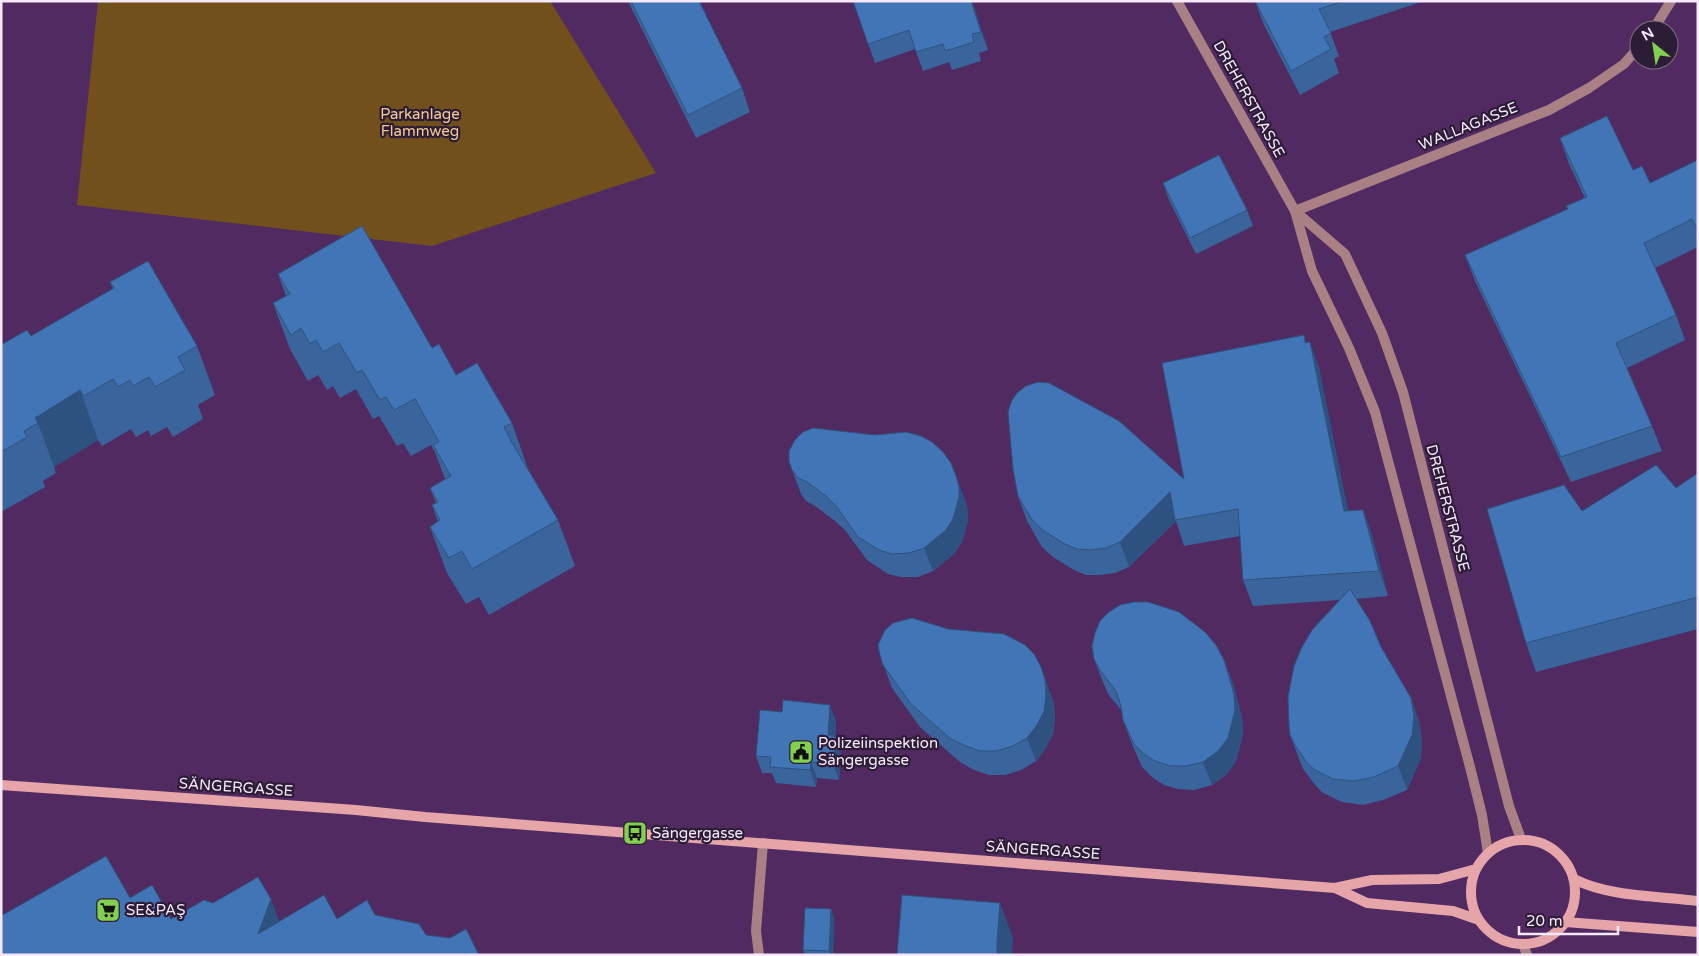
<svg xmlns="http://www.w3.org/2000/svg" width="1699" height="956" font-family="'Varela Round',sans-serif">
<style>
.green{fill:#71501b}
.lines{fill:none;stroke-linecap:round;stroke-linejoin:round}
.minor{stroke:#a98083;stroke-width:10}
.tertiary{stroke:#a98083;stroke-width:10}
.secondary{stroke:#e6a5a9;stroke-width:10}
.wall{fill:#39659c}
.shaded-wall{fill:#2e527f}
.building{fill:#4275b5;stroke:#2e527f}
.labels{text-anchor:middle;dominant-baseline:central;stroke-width:4.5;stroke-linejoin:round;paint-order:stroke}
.street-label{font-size:15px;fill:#f6e9fd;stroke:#2d1c35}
.park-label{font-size:15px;fill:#f5cb93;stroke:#2d1c35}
.poi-label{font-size:15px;fill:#f6e9fd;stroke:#2d1c35;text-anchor:start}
</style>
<rect width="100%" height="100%" fill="#512a61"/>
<path class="green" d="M98,1h452l106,172 -224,73 -355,-41z"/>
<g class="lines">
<path class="minor" d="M1653,30l18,-29
M1295,211l254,-101 40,-22 35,-24 15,-17
M759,955l-3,-24 7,-88"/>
<path class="tertiary" d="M1177,1l118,210 17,60 37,77 26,64 95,355 12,48 6,38
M1295,211l50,43 37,79 21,59 106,414 12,33
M1523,944l4,11"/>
<path class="secondary" d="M1,785l355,25 69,7 910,71 37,-8 67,-1 37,-10
M1471 892a52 52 0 1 1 104 0a52 52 0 1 1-104 0Z
M1574,879c35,18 84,17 124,22
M1335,888l32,15 86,8 26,9
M1565,922l133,10"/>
</g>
<path class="wall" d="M628,1h71l43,87 8,24 -54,26z
M853,1h119l16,49 -9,3 2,8 -29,9 -3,-8 -26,9 -8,-22 -40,14z
M1255,1h169l-94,31 9,24 -5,3 5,14 -39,22 -36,-70z
M1560,138l73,32 17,13 48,-23v87l-43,21 21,47 9,25 -58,28 25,58 10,25 -91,31 -96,-201 -10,-26 102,-46 18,-11 -16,-34z
M1163,183l84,27 6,16 -57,28 -27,-54z
M278,274l154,74 24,27 56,48 16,46 30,51 17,46 -86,49 -10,-18 -13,7 -19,-31 -17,-46 8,-5 -6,-17 4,-2 -6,-15 15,-9 -10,-27 -4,-7 -20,11 -8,-13 -6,3 -18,-30 -6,3 -17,-30 -16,9 -7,-12 -6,4 -9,-15 -10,6 -18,-32 -17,-46 13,-7z
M110,282l87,64 18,49 -17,10 5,14 -30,18 -6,-10 -16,9 -3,-6 -12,7 -5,-8 -29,17 -4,-6 -44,27 2,6 -13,8 2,6 -44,25v-167l30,-9 82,-47z
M1304,335l2,8 13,25 29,143 15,-1 9,25 16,61 -32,3 25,48 30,51 8,24 3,18 -1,18 -14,32 -24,10 -20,5 -21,-3 -19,-9 -7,-7 -13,-17 -13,-34 50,-135 -87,6 -10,-26 -3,-44 -56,10 -8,-25 -47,46 -14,6 -15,2h-14l-12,-5 -21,-13 -11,-10 -15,-26 -9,-25 166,-17z
M789,461l176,39 3,11v9l-6,22 -8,12 -21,17 -15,6h-17l-13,-3 -21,-14 -22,-30 -11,-10 -19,-14 -9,-5 -5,-7z
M1698,473v156l-162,43 -10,-29 56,-132 94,-23z
M880,655l169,35 5,14 1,16 -2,14 -8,15 -9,12 -15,9 -16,5h-16l-15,-5 -14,-8 -40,-35 -28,-39z
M1094,659l130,1 9,24 9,34 1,16 -7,27 -9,13 -15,11 -18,5 -16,-1 -14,-4 -12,-8 -10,-10 -10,-23 -9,-24 -1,-9 -14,-17 -5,-12z
M836,721l-1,15 6,17 -2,27 -22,-2 -1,9 -40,-4 -4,-10h-10l-6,-17z
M834,918l-1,37h-28l-2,-5z"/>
<path class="shaded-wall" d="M971,1h1l16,49 -7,-18z
M1310,342l9,26 34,168 -9,-25z
M80,390l18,50 -44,27 -16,-44 -3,-5z
M956,476l9,24 3,11v9l-6,22 -8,12 -21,17 -9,-23z
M1170,492l6,29 -47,46 -9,-25z
M1363,510l9,25 16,61 -9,-25z
M1224,660l9,24 9,34 1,16 -7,27 -9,13 -15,11 -9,-23z
M1041,667l13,37 1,16 -2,14 -8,15 -9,12 -9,-23z
M1411,698l8,24 3,18 -1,18 -14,32 -9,-24z
M830,705l6,16 -2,31 -6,-17z
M836,737l5,16 -2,27 -6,-16z
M811,762l6,16 -1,9 -6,-17z
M271,899l13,35h-26z
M1000,903l13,35 -1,17h-15v-13z
M831,909l3,9 -1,37h-2l-2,-4z"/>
<path class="building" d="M631,1h68l43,87 -54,27z
M853,1h118l10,31 -9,2 2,8 -29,9 -2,-7 -27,8 -7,-22 -41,14z
M1255,1h89l-25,8 12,24 -7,4 7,12 -40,22z
M1607,116l26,54 9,-4 8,17 48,-23v71l-6,-12 -48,24 32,72 -60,28 36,83 -91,31 -96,-202 103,-46 -2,-3 21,-9 -27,-59z
M1219,155l28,55 -57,28 -27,-55z
M362,226l70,122 7,-4 17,31 21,-12 35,60 -8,4 7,14 47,79 -86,49 -10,-18 -13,7 -19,-31 10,-7 -8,-15 6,-3 -8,-14 21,-12 -18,-31 6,-3 -24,-43 -21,11 -8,-13 -6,3 -18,-30 -5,3 -18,-30 -16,9 -7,-12 -6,4 -9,-16 -10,7 -18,-32 17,-9 -12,-20z
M148,261l49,85 -19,11 7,13 -30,17 -6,-10 -16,9 -3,-6 -12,7 -5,-8 -29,17 -4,-6 -45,28 3,5 -14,8 3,6 -26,15v-107l26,-15 4,6 83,-48 -4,-6z
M1304,335l1,8 5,-1 34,169 19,-1 16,61 -136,9 -5,-71 -63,11 -5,-28 -50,50 -14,6 -16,2 -13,-1 -12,-5 -21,-13 -11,-10 -15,-25 -5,-27 -5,-57 4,-12 5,-7 9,-7 12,-4 11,1 70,38 65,58 -22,-116z
M813,428l62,7 31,-3 15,4 11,6 11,10 8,11 5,13 3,11v10l-6,22 -7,11 -22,18 -15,5 -17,1 -13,-4 -21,-13 -21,-30 -11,-11 -19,-14 -9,-4 -6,-8 -3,-9v-10l6,-11 8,-8z
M1656,465l20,23 22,-15v124l-172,46 -39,-134 77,-24 18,26z
M1350,589l20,32 11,26 30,51 3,18 -2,19 -14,31 -24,11 -20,4 -21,-2 -18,-9 -8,-7 -12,-18 -5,-10 -1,-10 -1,-28 6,-31 7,-17 11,-19z
M1134,602h14l31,10 26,20 11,13 8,15 10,34 1,16 -7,28 -10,13 -15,11 -17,4h-16l-15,-5 -11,-7 -10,-10 -11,-24 -2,-14 -5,-15 -16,-21 -6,-11 -2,-13 3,-13 5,-12 9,-9 11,-7z
M912,618l36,11 56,5 21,11 9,9 7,13 4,13 1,16 -2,15 -7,14 -10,13 -14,8 -17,5h-16l-14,-5 -15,-7 -40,-35 -28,-39 -3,-10 -2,-10 7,-15 8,-7z
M783,700l47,5 -2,30 8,2 -3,27 -22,-2 -1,8 -40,-3 1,-10 -15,-1 4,-46 22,2z
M106,856l24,42 22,-13 19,34 33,-19 9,3 45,-26 13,22 -13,35 66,-39 13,24 30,-19 8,15 44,9 7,11 24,3 16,-9 13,26h-478v-39z
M902,895l98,8 -3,39v13h-100z
M805,908l26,1 -2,42 -26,-1z"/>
<defs>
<g id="civic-square" transform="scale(1.25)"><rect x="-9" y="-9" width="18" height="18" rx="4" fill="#83d04f" stroke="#2d1c35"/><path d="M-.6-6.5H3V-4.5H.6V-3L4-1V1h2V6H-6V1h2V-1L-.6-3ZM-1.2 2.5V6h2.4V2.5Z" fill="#111"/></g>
<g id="bus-square" transform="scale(1.25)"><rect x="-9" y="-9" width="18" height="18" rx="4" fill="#83d04f" stroke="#2d1c35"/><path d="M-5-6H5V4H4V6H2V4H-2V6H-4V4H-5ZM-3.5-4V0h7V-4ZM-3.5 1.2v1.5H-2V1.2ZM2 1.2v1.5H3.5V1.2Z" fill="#111"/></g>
<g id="supermarket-square" transform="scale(1.25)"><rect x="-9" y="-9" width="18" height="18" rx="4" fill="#83d04f" stroke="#2d1c35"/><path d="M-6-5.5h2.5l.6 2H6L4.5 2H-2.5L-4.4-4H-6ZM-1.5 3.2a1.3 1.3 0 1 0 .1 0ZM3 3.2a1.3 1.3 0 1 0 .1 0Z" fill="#111"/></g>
</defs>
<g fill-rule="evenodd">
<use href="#civic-square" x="801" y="752"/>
<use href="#bus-square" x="635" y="833"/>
<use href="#supermarket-square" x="108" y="910"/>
</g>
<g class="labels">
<g class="street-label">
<text transform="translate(1249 99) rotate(61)">DREHERSTRASSE</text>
<text transform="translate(1468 126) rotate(-22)">WALLAGASSE</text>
<text transform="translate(1448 508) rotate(75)">DREHERSTRASSE</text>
<text transform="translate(236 787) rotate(4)">SÄNGERGASSE</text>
<text transform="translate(1043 850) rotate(4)">SÄNGERGASSE</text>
</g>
<g class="park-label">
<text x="420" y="114">Parkanlage<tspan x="420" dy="17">Flammweg</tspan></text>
</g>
<g class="poi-label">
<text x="818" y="743">Polizeiinspektion<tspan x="818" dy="17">Sängergasse</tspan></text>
<text x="652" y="833">Sängergasse</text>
<text x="126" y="910">SE&amp;PAŞ</text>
</g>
</g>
<rect width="1699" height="956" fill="none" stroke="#f6e9fd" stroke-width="5"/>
<g transform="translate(1654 45) rotate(330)"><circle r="24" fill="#2d1c35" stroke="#7d6e85"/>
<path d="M0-4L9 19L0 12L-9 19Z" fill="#83d04f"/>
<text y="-8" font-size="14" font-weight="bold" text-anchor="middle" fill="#f6e9fd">N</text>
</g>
<path d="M1519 926v8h99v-8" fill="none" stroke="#f6e9fd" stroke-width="2.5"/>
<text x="1526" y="926" font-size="15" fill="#f6e9fd" stroke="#2d1c35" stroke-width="4" paint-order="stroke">20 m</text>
</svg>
